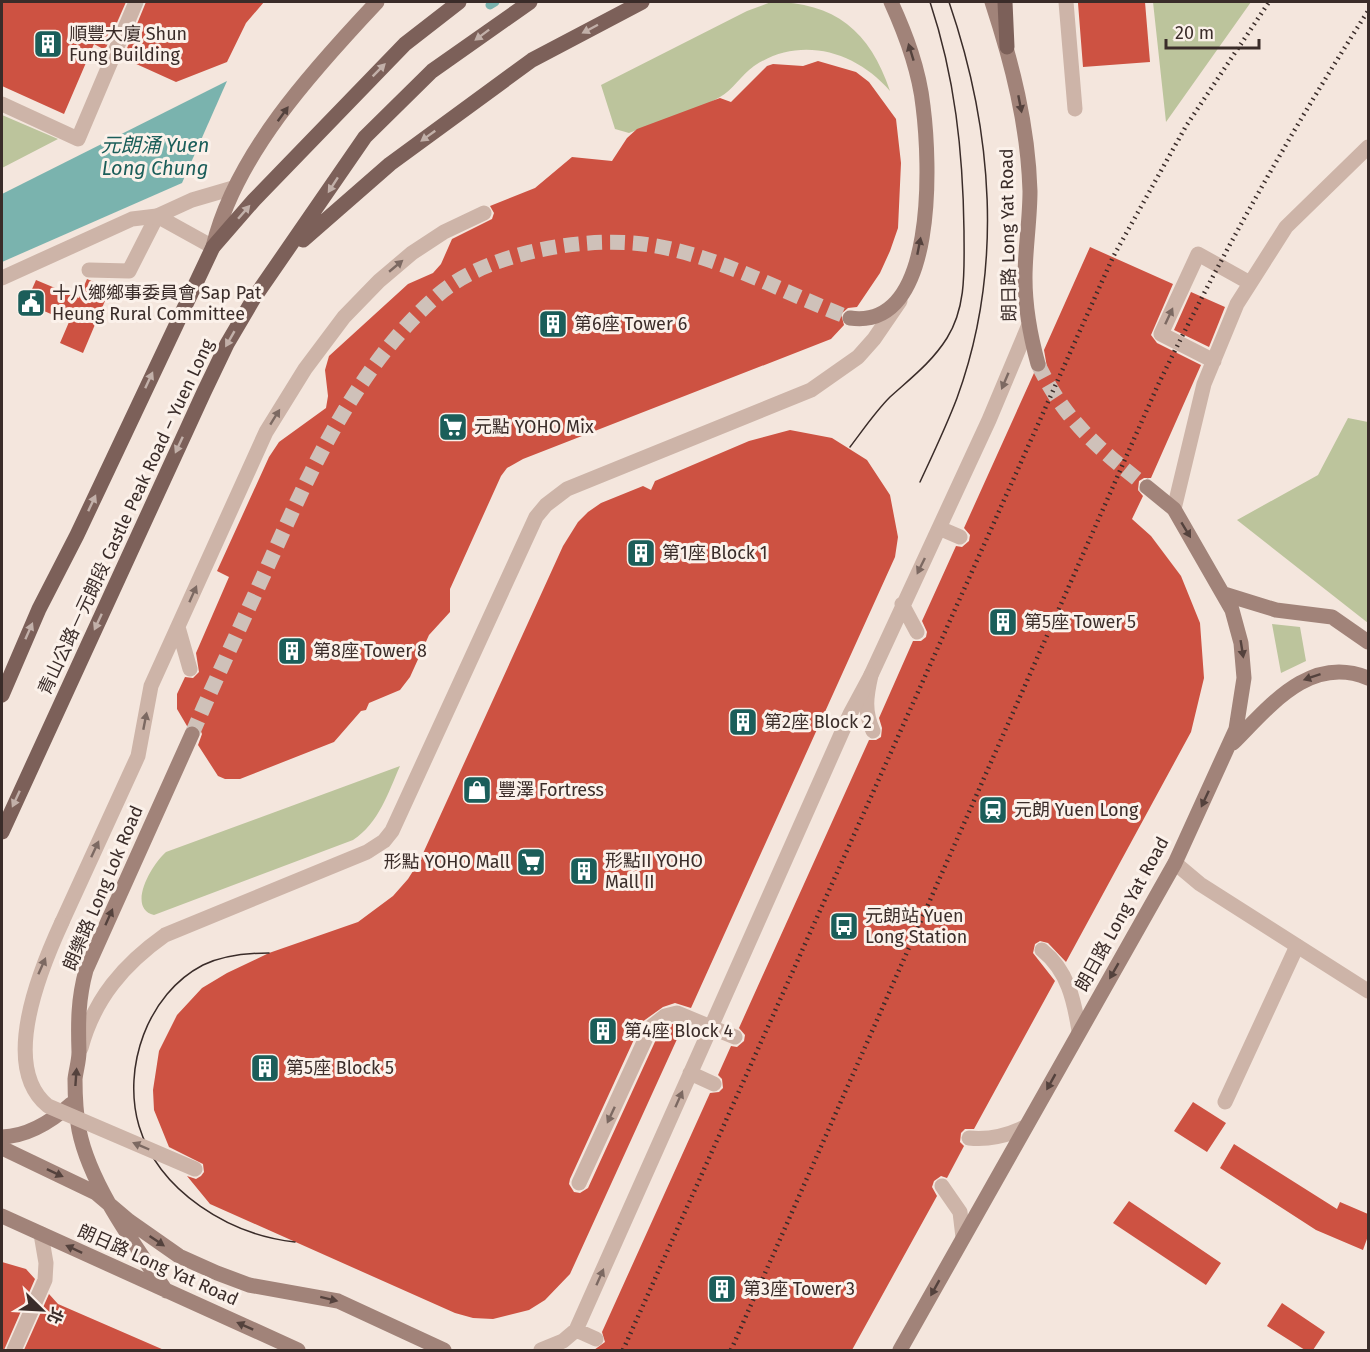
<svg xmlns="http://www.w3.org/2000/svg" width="1370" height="1352" font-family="'Fira Sans','Noto Sans TC',sans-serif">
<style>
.green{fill:#bcc49c}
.water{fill:#7ab3ae}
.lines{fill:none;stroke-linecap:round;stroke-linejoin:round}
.stream{stroke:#7ab3ae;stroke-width:9}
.building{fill:#cd5242}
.secondary-tunnel{stroke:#cfc1b9;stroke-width:15;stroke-dasharray:15 8;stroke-linecap:butt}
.lane{stroke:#cdb4a8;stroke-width:15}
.street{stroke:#cdb4a8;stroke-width:15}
.secondary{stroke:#a18379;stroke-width:15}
.primary{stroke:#7c6059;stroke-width:15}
.tram{stroke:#3a2c29;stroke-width:1.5}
.rail{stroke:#3a2c29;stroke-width:4.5;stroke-dasharray:1.5 4.5;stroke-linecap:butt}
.lane-bridge{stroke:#cdb4a8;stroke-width:15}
.oneway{fill:#c2b0a9}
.oneway2{fill:#54423d}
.oneway3{fill:#7c6962}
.labels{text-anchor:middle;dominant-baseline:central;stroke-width:6;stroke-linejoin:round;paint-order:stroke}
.poi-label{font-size:18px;fill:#3a2c29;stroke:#fbf1ea;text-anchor:start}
.street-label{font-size:18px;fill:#3a2c29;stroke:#fbf1ea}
.water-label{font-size:20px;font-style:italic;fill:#1b5e5a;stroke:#fbf1ea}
</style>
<rect width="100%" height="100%" fill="#f4e6dd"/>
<path class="green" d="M771,2c64,0 99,29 119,89 -34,-40 -90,-56 -136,-25 -13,9 -21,24 -34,31 -27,16 -62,24 -91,36l-14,-4 -14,-44 146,-74z
M1153,2h98l-85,120z
M2,115l56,24 -56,29z
M1348,418l20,4v201l-131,-103 81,-45z
M1272,624l28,3 6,34 -25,12z
M400,766c-12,27 -21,57 -47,74l-199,75c-28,-7 -2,-51 12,-63z"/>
<path class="water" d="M227,81l-45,102 -180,79v-68z"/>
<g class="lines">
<path class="stream" d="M490,5l5,-3"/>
</g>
<path class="building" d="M2,2h124l-21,48 -11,-6 -30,70 -62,-28z
M146,2h118l-18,21 -19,39 -51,20 -53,-24z
M1145,2l5,60 -67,5 -5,-64z
M818,61l38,11 13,10 27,37 5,44 -3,65 -8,23 -10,22 -23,34 -9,1 -7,6 3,11 -13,14 -308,120 -16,9 -6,8 -51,113v23l-21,23 -19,42 -10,13 -31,13 -3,7 -5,1 -27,31 -94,37h-15l-7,-3 -20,-31 4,-11 -2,-5 -5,-4 -8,1 -10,-17v-15l8,-17 8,1 6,-6 -3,-19 33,-76 -12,-6 52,-114 10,-15 47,-34 2,-12 -3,-26 4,-14 79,-72 25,-11 8,-9 11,-25 40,-20 2,-6 -4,-7 45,-18 37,-31 40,4 15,-23 10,-9 83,-31 11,4 36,-36 6,-2 30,2z
M1090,247l83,37 -22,51 6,8 44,22 -50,113h-7l-5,3 -1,9 5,6 -11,23 19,17 30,40 19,47 4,55 -13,54 -125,230 -18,-19 -8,-2 -5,3 -2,9 22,28 -81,148h-9l-4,4 -1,9 4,4 -17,32 -6,-2 -7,5 -2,6 5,9 -85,154h-258l11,-8 -3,-10 108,-239 9,-1 4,-4 -1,-9 -4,-4 13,-29 6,1 7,-6 1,-6 -6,-7 130,-288h7l5,-3 1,-9 -3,-10 34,-77h8l5,-4 1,-5 -5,-11 34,-75 6,1 7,-6 1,-6 -6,-7 70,-155h7l6,-6 -3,-17z
M87,279l23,10 -27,64 -23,-10 9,-21 -43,-19 10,-23 43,18z
M1191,292l34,15 -16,40 -35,-17z
M790,430l42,8 35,22 23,35 8,42 -3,20 -204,451 -16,-5 -12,4 -21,15 -72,157 -1,5 5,8 6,1 8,-5 71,-155 10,-8 7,-2 7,3 -113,248 -25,26 -16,10 -36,9 -20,-1 -18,-5 -245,-109 -23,-28 9,3 5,-3 3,-4 -1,-8 -34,-17 -15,-37 -1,-20 6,-39 18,-36 25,-27 25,-15 42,-20 89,-31 35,-26 15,-17 12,-19 143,-314 15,-24 10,-10 13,-9 42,-17 8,4 4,-9 94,-40z
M1193,1102l33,21 -19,29 -33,-21z
M1234,1144l103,65 3,-7 28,12v22l-5,14 -47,-20 -96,-62z
M1129,1201l92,62 -15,22 -93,-62z
M2,1262l24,7 9,10 -31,71h-2z
M49,1294l9,10 106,46h-140z
M1282,1303l43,29 -12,18h-8l-38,-24z"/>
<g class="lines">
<path class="secondary-tunnel" d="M1038,364c26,56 62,86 109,123
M192,734c25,-58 52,-115 78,-173 43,-96 87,-195 168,-266 49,-43 149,-60 212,-50 70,11 134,48 200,73"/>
<path class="lane" d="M1066,2l9,107
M89,270l40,1 28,-55
M1214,361l-53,-27 37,-80 52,29
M1174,509l30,-125 33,-80 49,-77 82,-80
M939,528l21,9
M902,604l15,28
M178,627l12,42
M873,731c-9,-20 -7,-34 -2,-56l118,-255 39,-93
M62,922l76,-166 13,-70 115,-254 39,-63 39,-52 35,-36 33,-28 32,-21 40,-19
M1042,950c26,21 32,50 37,81
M690,1073l24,11
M1225,1102l72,-156
M969,1138c20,2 38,-2 56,-11
M579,1183l72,-156 14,-11 12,-3 58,24
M942,1186l18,26 3,25
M576,1330l20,9
M14,1350l31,-70 1,-17 -5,-29
M541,1350l22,-9 13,-11 135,-303"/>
<path class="street" d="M2,104l76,35 58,-137
M157,216l56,31
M2,278l130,-59 25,-3 35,-16 41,-12
M1175,863l25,21 168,107
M711,1027l139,-313 21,-39
M81,1048c13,-49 43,-84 84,-113l202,-83 17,-11 8,-10 144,-314 10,-12 21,-16 244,-99 47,-33 16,-18 26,-38"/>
<path class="secondary" d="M992,2c20,61 36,123 38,189 0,29 -5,58 -5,87 0,30 5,57 13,86
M213,247c22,-92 100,-177 164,-245
M850,318c88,13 80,-158 73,-212 -4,-37 -17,-71 -32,-104
M1224,594l52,16 56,7 36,25
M1233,743c37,-37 77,-89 135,-65
M2,1137c27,-1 50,-16 69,-33
M2,1148l94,45 33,28 50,35 38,17 32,12 89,16 106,49
M2,1216l296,134
M166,1291c-32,-47 -76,-106 -87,-161 -3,-16 -4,-35 -4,-51 1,-9 4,-18 4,-27 -1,-29 -1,-53 7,-82l106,-236
M900,1350l275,-487 61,-134 8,-51 -3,-35 -9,-33 -58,-101 -27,-22"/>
<path class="primary" d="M1005,2l2,45
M303,240l87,-76 142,-104 110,-58
M2,695l37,-86 38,-74 136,-288 41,-47 151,-156 54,-42
M2,832l202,-440 23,-48 27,-46 111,-161 67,-66 98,-69"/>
<path class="tram" d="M850,447c13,-17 25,-35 40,-50 21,-19 42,-35 57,-59 20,-32 17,-70 17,-107 -1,-79 -9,-154 -34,-229
M920,482c13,-28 26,-55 37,-84 47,-129 36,-268 -8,-396
M269,953c-23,0 -45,2 -66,12 -56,29 -81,103 -64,161 20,66 91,109 156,116"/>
<path class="rail" d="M623,1350l490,-1093 73,-131 83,-124
M731,1350l426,-963c63,-130 133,-255 211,-376"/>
<path class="lane-bridge" d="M62,922c-23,50 -62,145 -14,184l147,63"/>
</g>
<defs><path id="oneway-solid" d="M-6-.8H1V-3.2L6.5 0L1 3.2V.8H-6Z" transform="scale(1.5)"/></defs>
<g class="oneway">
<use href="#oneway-solid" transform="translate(590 29) rotate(152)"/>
<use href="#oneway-solid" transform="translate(482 35) rotate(143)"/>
<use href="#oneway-solid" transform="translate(379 70) rotate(-45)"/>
<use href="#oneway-solid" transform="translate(428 136) rotate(144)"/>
<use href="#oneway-solid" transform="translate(333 185) rotate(123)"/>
<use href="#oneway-solid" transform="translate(244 212) rotate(-49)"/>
<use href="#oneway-solid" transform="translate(230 339) rotate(120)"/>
<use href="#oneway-solid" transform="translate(149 380) rotate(-65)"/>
<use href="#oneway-solid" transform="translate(179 445) rotate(115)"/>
<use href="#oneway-solid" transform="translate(92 503) rotate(-65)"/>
<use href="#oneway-solid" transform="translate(98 622) rotate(115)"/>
<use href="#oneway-solid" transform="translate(29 631) rotate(-66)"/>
<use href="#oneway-solid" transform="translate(16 799) rotate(115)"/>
</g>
<g class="oneway2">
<use href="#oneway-solid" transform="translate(911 52) rotate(-107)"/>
<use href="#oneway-solid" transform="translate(1020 104) rotate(79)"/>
<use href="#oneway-solid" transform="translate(283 114) rotate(-54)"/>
<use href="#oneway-solid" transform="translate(919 246) rotate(-79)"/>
<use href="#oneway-solid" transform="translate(1186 530) rotate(59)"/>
<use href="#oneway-solid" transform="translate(1242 649) rotate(81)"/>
<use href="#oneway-solid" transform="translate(1312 677) rotate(161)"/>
<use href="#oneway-solid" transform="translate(1205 799) rotate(115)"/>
<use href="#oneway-solid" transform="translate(109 917) rotate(-66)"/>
<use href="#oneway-solid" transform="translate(1114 971) rotate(120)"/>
<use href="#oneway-solid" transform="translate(76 1077) rotate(-86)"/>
<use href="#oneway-solid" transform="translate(1051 1082) rotate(119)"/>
<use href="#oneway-solid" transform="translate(55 1173) rotate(25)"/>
<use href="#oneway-solid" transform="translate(157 1241) rotate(34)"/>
<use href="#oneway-solid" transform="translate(74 1249) rotate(-155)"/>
<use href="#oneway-solid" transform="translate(935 1288) rotate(119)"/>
<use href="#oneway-solid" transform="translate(329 1299) rotate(14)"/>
<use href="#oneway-solid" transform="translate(245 1326) rotate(-156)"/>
</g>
<g class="oneway3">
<use href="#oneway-solid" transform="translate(396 266) rotate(-40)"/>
<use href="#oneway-solid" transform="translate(1169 316) rotate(-65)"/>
<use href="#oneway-solid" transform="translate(1005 381) rotate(113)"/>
<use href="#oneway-solid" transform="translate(275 417) rotate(-58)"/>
<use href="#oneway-solid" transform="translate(921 566) rotate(116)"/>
<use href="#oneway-solid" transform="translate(193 594) rotate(-66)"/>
<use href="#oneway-solid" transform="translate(145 721) rotate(-79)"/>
<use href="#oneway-solid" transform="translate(95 849) rotate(-65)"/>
<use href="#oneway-solid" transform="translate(42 966) rotate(-66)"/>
<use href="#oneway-solid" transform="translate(679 1099) rotate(-66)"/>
<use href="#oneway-solid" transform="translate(611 1115) rotate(115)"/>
<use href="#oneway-solid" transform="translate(141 1146) rotate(-157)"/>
<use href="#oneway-solid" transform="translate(600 1277) rotate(-66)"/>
</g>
<defs>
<g id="building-square" transform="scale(1.5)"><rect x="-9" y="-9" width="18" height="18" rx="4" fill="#1b5e5a" stroke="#fbf1ea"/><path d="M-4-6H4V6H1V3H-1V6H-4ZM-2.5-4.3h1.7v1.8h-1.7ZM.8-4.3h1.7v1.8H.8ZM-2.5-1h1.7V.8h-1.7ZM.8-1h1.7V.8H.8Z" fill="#fff"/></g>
<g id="civic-square" transform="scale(1.5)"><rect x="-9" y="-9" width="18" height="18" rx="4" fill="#1b5e5a" stroke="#fbf1ea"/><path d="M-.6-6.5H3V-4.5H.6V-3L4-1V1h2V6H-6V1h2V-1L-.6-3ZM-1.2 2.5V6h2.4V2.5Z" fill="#fff"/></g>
<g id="supermarket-square" transform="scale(1.5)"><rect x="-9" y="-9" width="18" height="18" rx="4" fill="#1b5e5a" stroke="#fbf1ea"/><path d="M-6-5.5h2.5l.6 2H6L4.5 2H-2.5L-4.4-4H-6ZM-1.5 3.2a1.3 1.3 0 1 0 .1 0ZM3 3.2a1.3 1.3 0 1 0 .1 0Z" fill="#fff"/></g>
<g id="shop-square" transform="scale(1.5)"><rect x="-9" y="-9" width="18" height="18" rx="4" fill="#1b5e5a" stroke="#fbf1ea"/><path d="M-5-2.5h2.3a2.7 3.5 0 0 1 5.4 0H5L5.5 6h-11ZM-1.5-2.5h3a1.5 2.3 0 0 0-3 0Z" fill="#fff"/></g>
<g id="station-square" transform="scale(1.5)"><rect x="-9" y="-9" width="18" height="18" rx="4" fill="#1b5e5a" stroke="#fbf1ea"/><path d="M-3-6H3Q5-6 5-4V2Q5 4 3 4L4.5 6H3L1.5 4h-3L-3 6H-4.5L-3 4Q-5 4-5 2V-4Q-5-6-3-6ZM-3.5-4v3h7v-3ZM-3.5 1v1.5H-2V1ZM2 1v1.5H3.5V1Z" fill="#fff"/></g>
<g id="bus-square" transform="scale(1.5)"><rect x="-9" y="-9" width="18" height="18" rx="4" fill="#1b5e5a" stroke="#fbf1ea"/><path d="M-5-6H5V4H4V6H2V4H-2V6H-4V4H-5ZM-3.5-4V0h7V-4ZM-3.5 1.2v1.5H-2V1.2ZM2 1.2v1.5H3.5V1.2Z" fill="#fff"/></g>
</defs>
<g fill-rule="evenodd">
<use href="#building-square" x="48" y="44"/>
<use href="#civic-square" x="31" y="303"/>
<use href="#building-square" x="553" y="324"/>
<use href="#supermarket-square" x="453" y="427"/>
<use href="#building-square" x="641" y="553"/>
<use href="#building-square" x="1003" y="622"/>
<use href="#building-square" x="292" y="651"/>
<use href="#building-square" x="743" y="722"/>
<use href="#shop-square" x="477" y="790"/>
<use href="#station-square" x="993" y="810"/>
<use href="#supermarket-square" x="531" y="862"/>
<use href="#building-square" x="584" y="871"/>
<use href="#bus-square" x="844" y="926"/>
<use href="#building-square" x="603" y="1031"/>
<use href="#building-square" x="265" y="1068"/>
<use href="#building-square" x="722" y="1289"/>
</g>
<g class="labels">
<g class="poi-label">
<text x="69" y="34">順豐大廈 Shun<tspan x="69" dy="21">Fung Building</tspan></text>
<text x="52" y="293">十八鄉鄉事委員會 Sap Pat<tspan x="52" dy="21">Heung Rural Committee</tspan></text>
<text x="574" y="324">第6座 Tower 6</text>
<text x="474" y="427">元點 YOHO Mix</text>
<text x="662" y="553">第1座 Block 1</text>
<text x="1024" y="622">第5座 Tower 5</text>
<text x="313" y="651">第8座 Tower 8</text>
<text x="764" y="722">第2座 Block 2</text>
<text x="498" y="790">豐澤 Fortress</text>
<text x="1014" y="810">元朗 Yuen Long</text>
<text x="605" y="861">形點II YOHO<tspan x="605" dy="21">Mall II</tspan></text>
<text x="510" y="862" text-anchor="end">形點 YOHO Mall</text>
<text x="865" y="916">元朗站 Yuen<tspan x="865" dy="21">Long Station</tspan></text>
<text x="624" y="1031">第4座 Block 4</text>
<text x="286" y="1068">第5座 Block 5</text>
<text x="743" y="1289">第3座 Tower 3</text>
</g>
<g class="street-label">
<text transform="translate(1008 235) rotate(-91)">朗日路 Long Yat Road</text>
<text transform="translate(126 517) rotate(-65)">青山公路－元朗段 Castle Peak Road – Yuen Long</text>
<text transform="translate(103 888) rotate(-67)">朗樂路 Long Lok Road</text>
<text transform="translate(1122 914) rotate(-61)">朗日路 Long Yat Road</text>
<text transform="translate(158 1265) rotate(24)">朗日路 Long Yat Road</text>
</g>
<g class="water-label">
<text x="155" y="145">元朗涌 Yuen<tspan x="155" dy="23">Long Chung</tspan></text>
</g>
</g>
<rect width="1370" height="1352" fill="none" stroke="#3a2c29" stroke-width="6"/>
<g transform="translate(42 1310) rotate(114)" stroke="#fbf1ea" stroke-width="4.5" paint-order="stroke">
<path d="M0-4.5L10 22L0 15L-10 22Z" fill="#3a2c29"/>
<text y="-9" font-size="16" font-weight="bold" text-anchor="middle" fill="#3a2c29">北</text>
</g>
<path d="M1166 39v9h93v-9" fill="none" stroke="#3a2c29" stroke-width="3"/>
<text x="1175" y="39" font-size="18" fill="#3a2c29" stroke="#fbf1ea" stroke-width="4.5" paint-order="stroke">20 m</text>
</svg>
